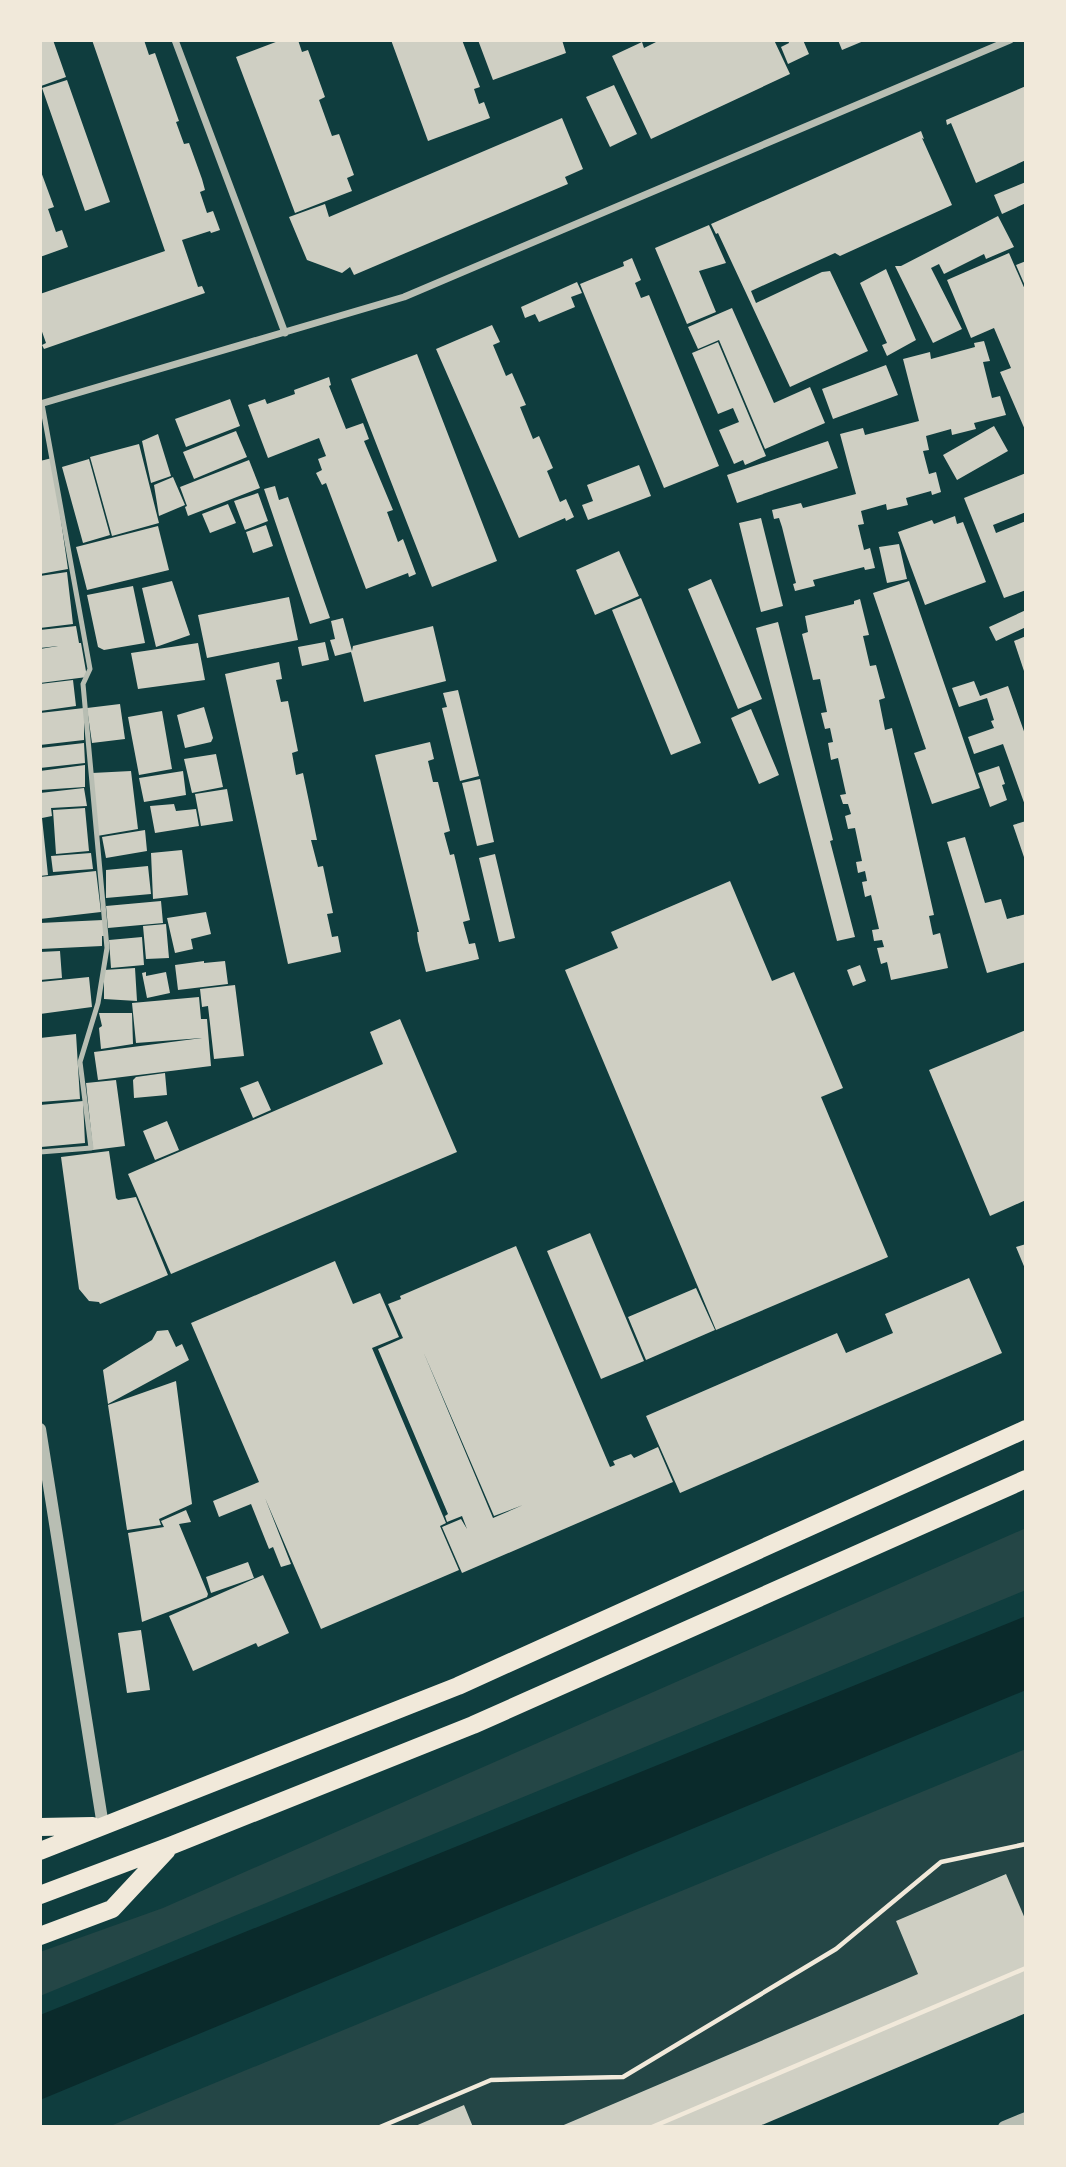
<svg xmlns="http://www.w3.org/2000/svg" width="1066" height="2167" font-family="Figtree,sans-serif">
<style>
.green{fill:#244646}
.water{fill:#0a2a2b}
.building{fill:#cfcfc3;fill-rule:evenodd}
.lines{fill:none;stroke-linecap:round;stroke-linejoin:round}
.path{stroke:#f1e9da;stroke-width:4.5}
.service{stroke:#b8beb3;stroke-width:5}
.minor{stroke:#b8beb3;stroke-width:7}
.tertiary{stroke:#b8beb3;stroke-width:12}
.primary{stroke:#f1e9da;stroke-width:18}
</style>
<rect width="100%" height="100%" fill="#0f3d3e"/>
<path class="green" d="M1026,1528v62l-986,406v-44l123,-44z
M1026,1749v172l-21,-47 -109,47 22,53 -359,153h-86l-9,-22 -51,22h-305z"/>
<path class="water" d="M1026,1616v74l-986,410v-85z"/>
<path class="building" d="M40,40h13l13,37 -25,9z
M92,40h52l5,15 6,-2 24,68 -3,1 8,22 5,-1 13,36 3,11 -5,2 7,21 6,-2 7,19 -9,3 -1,-2 -28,9 16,47 4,-1 3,7 -161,56 -2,-4 4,-2 -6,-17v-32l125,-43z
M281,40h17l4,12 6,-2 17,47 -6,3 13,36 7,-2 15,41 -7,3 5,13 -57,22 -59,-156z
M391,40h71l18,47 -6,2 5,15 5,-2 6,16 -62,23z
M478,40h84l4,13 -73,27z
M655,40h119l16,34 -139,65 -39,-83 30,-14 2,6 12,-6z
M788,40h15l6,14 -21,10 -7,-17 8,-4z
M838,40h28l-24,10z
M67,80l43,122 -25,9 -43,-123z
M614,85l23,49 -27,13 -24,-50z
M1026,86v74l-50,23 -25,-60 -4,2 -1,-5z
M562,118l21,51 -18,8 3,7 -214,91 -4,-8 -8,6 -35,-13 -18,-43 36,-13 4,13z
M921,131l3,8 -2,-1 30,67 -112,51 -5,-3 -84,38 5,12 66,-31 8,-1 38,80 -78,36 -72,-154 -2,1 -5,-10z
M40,169l14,38 -6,2 8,23 6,-2 6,17 -28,10z
M1026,182v21l-24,11 -8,-19z
M998,216l16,31 -28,12 -2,-5 -40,20 -5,-10 -8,4 31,61 -29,14 -38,-77h6z
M709,225l17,38 -27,8 17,41 -29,12 -32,-76z
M1009,253l17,39v140l-26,-60 11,-4 -17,-40 -23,10 -24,-58z
M632,258l9,22 -6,3 6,15 8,-3 70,171 -55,22 -84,-204 44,-18 -1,-4z
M1026,261v27l-10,-23z
M886,269l30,71 -29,16 -5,-11 5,-2 -27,-60z
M577,282l5,11 -11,4 4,10 -36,15 -4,-8 -10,4 -4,-11z
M732,308l42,95 36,-16 15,36 -60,26 -46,-109 -21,9 -10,-22z
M492,325l8,17 -7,3 13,31 6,-3 14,32 -6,2 13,32 6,-3 14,32 -6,3 13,31 6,-3 8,18 -8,4 -1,-3 -46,20 -83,-189z
M984,341l6,20 -7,1 9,36 8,-2 6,19 -32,8 2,6 -24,6 -1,-6 -25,7 3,14 -6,1 6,23 7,-2 5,20 -9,3 -1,-4 -25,7 2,7 -21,5 -1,-6 -25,7 3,13 -6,1 6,25 6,-2 5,20 -10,2 -1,-3 -51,13 2,6 -20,5 -2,-7 3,-1 -14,-56 -3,-9 -5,1 -2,-9 29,-7 2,5 53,-14 -16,-60 23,-6 2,7 54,-14 -16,-62 27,-7 1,7 44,-12 -1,-4z
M718,342l48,114 -21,9 -2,-5 -9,4 -15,-34 20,-8 -6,-14 -15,6 -26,-61z
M417,354l80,207 -65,26 -81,-208z
M886,365l12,30 -65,24 -11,-30z
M329,377l2,8 -2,1 17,43 17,-6 6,16 -5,2 29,69 -6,2 11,30 5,-3 13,35 -7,3 -1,-4 -42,16 -40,-106 -4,2 -6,-12 6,-3 -4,-11 8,-3 -7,-18 -51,20 -20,-53 17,-6 2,5 28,-10 -1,-4z
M230,399l10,27 -54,21 -11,-28z
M994,426l14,25 -51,29 -14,-25z
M236,431l11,26 -53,22 -11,-27z
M158,434l13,42 -20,7 -9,-42z
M828,441l10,27 -101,35 -10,-28z
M139,444l20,79 -47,13 -22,-79z
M52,458l16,111 -28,5v-113z
M89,459l21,76 -27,8 -21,-76z
M249,460l11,28 -72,28 -3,-9 2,-1 -7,-19z
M639,465l12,31 -63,24 -6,-15 11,-4 -6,-16z
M1026,473v39l-33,13 3,8 30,-12v69l-22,8 -40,-100z
M173,477l12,28 -26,11 -5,-31z
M275,486l4,14 9,-3 42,121 -20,6 -46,-135z
M258,493l10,28 -23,9 -11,-29z
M228,504l8,19 -26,10 -8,-19z
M955,516l2,8 6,-2 23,60 -61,23 -27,-73 34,-12 2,4z
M761,518l22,88 -22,6 -22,-89z
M266,525l7,21 -20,7 -7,-21z
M158,526l11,44 -82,20 -11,-43z
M899,544l8,35 -20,4 -8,-36z
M619,551l20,45 -44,19 -19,-45z
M67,572l6,52 -33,4v-52z
M711,579l51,120 -24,10 -50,-120z
M172,581l18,54 -34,12 -14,-59z
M909,581l71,207 -48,16 -18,-51 12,-4 -53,-156z
M133,586l12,57 -41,7 -6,-3 -11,-52z
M289,597l9,43 -91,18 -9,-43z
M641,598l60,145 -30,12 -59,-145z
M860,599l9,36 -6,1 7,30 6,-1 9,33 -6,2 6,30 7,-2 42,187 -5,1 4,19 7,-2 8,35 -57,12 -4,-18 -6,2 -4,-16 7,-1 -2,-7 -8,1 -2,-11 7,-1 -8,-34 -6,2 -3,-15 5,-1 -2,-10 -7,2 -2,-11 6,-1 -7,-33 -7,1 -3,-13 6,-2 -3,-10h-5l-3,-9 6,-1 -8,-36 -7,2 -3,-17 5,-1 -3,-14 -5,1 -4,-16 6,-1 -7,-33 -7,1 -11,-46 6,-2 -3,-16 49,-12v-3z
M1026,610v17l-30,14 -7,-14z
M343,618l9,33 1,-5 80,-20 13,55 -82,21 -13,-50 -16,4 -5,-16 5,-1 -4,-18z
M778,622l55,218 -3,1 25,96 -18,4 -81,-313z
M76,626l3,17h2l6,34 -47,6v-34l18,-3 -18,2v-18z
M1026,636v38h-1l-11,-33z
M325,642l4,18 -27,6 -4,-19z
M198,643l7,37 -67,9 -7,-36z
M279,662l3,17 -6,1 5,22 7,-1 10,50 -6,2 4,22 7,-2 14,67h-6l7,27 5,-1 10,47 -6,1 5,23 6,-1 3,16 -53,12 -63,-290z
M73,680l3,26 -36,5v-27z
M974,681l6,15 28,-10 18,51v71l-23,-64 -29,10 -6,-17 26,-9 -3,-7 3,-1 -7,-22 -28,9 -7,-19z
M458,690l21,86 -19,5 -18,-73 5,-1 -4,-14z
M120,704l5,35 -33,4 -5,-35z
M204,707l9,31 -2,4 -26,6 -8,-33z
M84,708v32l-44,5v-32z
M751,709l28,66 -20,9 -28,-66z
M162,711l10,58 -33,6 -11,-58z
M430,742l4,17 -6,2 5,21h5l12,49 -6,2 6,22 4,-1 16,66 -7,2 6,22 6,-1 4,16 -53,13 -8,-31 -1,-9h2l-44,-177z
M84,743l1,20 -45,5v-20z
M216,754l7,33 -31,6 -8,-34z
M85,765v22l-45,3v-19z
M999,766l6,18 -3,1 5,15 -17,7 -12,-34z
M131,771l7,58 -41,7 -5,-63z
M183,771l3,24 -42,7 -5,-24z
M480,779l14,63 -17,4 -15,-63z
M84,788l3,18 -36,2 1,8 -10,2 6,57 -8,1v-83z
M227,789l6,32 -32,5 -6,-32z
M174,804l2,7 20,-2 3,17 -44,7 -5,-27z
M85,808l4,43 -33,3 -3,-44z
M1026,821v39h-1l-12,-35z
M145,830l2,21 -41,7 -4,-21z
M965,837l20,66 16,-4 6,20 19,-5v48l-39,11 -40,-131z
M182,850l6,45 -35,4 -2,-46z
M91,853l2,16 -40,3 -2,-16z
M495,854l20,84 -16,4 -20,-84z
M148,866l3,28 -45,4v-28z
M96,871l5,41 -61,7v-42z
M730,881l42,100 22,-9 49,116 -22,9 67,160 -172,73 -151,-360 53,-22 -7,-16z
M161,901l2,22 -55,5 -2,-22z
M206,912l5,22 -20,5 2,10 -18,4 -8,-35z
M103,920l2,16h-3v10l-62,3v-26z
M166,924l3,34 -23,1 -3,-33z
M142,937l2,28 -33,3 -2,-28z
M60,951l2,27 -22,2v-28z
M204,961v2l21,-2 3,23 -50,6 -3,-25z
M860,965l6,16 -13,5 -6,-16z
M135,968l2,33 -33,-2v-29z
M146,972v4l20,-4 4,21 -23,5 -5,-25z
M89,977l3,30 -52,7v-32z
M235,985l9,71 -30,3 -6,-53 -6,1 -2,-18z
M199,997l2,22h6l4,47 -113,14 -4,-28 108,-14 -66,5 -4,-40z
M99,1013h33l1,31 -32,5 -2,-21 3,-2z
M400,1019l57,133 -286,122 -43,-100 255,-110 -13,-32z
M1026,1030v170l-36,16 -61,-146z
M76,1034l4,65 -40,3v-64z
M165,1073l2,22 -33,3 -1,-18 3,-3z
M116,1080l9,66 -32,4 -7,-67z
M258,1081l13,29 -18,8 -13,-30z
M83,1101l2,42 -44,4 -1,-42z
M167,1121l12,29 -24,10 -12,-29z
M109,1151l7,47 2,2 18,-3 32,78 -68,29 -1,-2 -10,-1 -10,-12 -18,-132z
M590,1233l54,128 -43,18 -54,-128z
M1026,1244v27l-10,-24z
M516,1246l94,221 5,-2 -2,-4 18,-7 3,4 24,-11 15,35 -211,91 -20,-46 19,-8 6,10 -5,-13 -15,6 -2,-6 3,-2 -70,-165 25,-11 -15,-34 13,-5 -1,-3zM423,1351l71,165 29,-11 -30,13z
M335,1261l18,43 27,-11 19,44 -27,11 74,175 -6,3 19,44 -138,59 -56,-131 26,66 -10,3 -8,-20 -4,2 -18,-45 -32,13 -6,-16 46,-19 -68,-159z
M969,1278l33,75 -322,140 -34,-77 191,-83 9,20 47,-20 -8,-19z
M696,1288l19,42 -69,30 -18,-43z
M168,1330l8,17 6,-3 7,16 -81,44 -5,-34 49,-30 5,-9z
M176,1381l16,123 -33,15 2,6 -34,5 -19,-125z
M186,1510l5,12 -12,2 29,70 -1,3 -65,25 -14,-89 36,-6 -3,-6z
M248,1562l6,16 -43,15 -5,-16z
M263,1575l26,58 -31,14 -2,-4 -63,28 -24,-55z
M141,1630l9,60 -23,3 -9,-60z
M1006,1874l20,47v92l-269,114h-198l359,-153 -22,-53z
M464,2105l9,22h-60z"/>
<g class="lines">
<path class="path" d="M380,2127l111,-47 132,-3 213,-128 105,-87 85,-18
M652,2127l374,-159"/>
<path class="service" d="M40,1152l51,-4 -11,-86 18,-59 9,-55 -24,-264 7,-15 -48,-265"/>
<path class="minor" d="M175,40l110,293
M40,404l364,-107 606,-257"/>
<path class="tertiary" d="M40,1429l63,397
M1004,2127l22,-9"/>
<path class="primary" d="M40,1827l53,-1
M40,1851l418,-165 568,-257
M40,1895l130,-49 303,-121 553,-246
M40,1936l72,-27 55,-59"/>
</g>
<rect width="1066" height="2167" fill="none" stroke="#f1e9da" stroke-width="84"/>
</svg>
